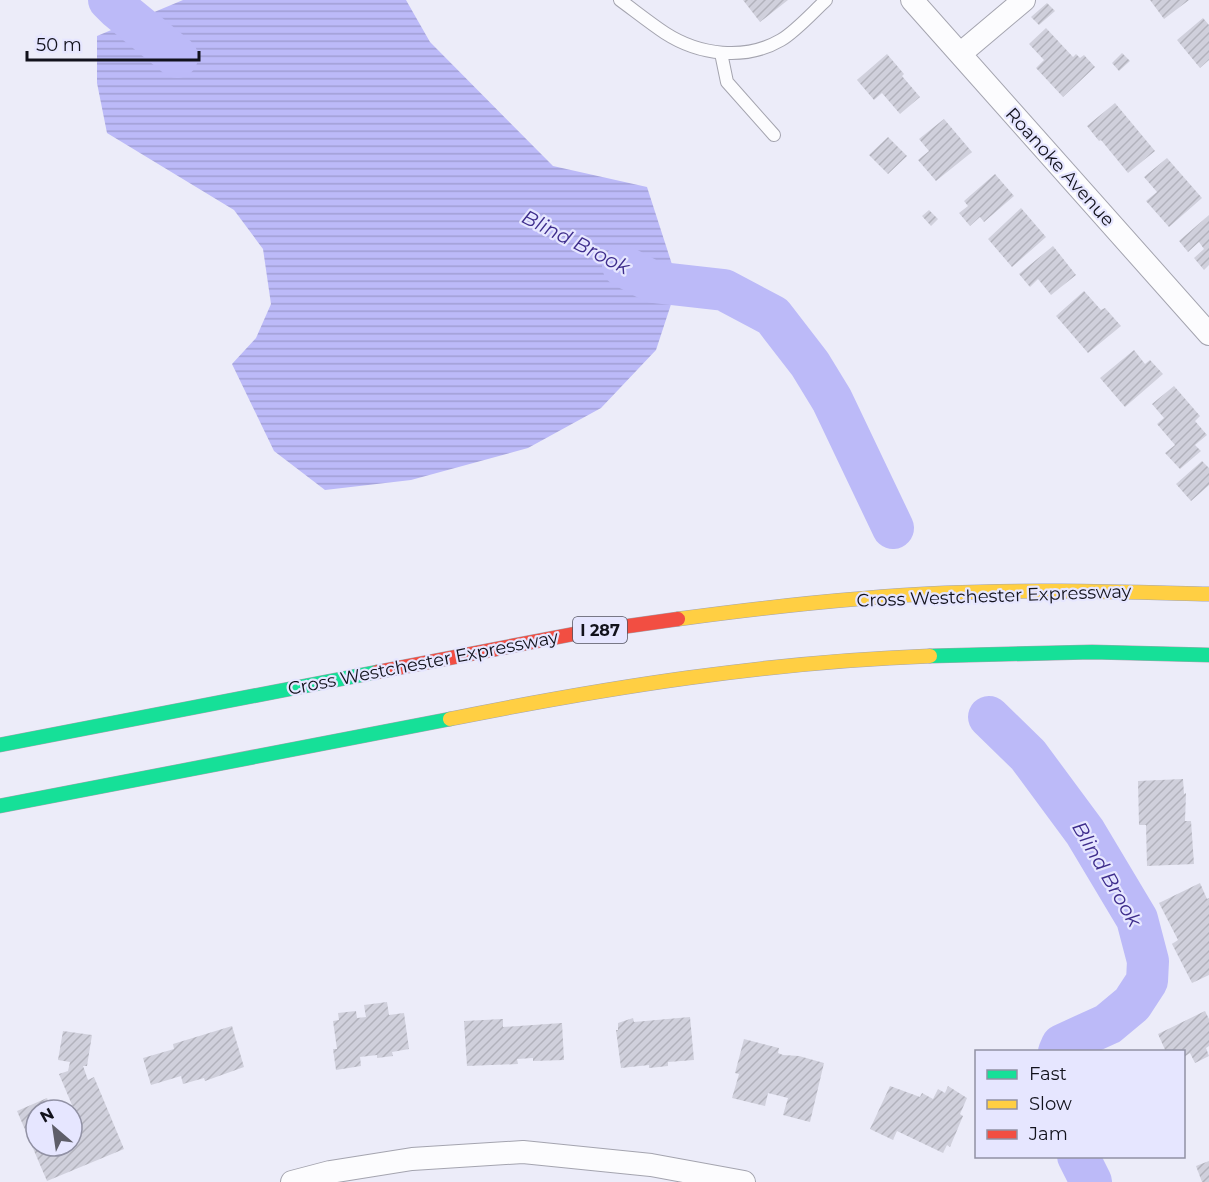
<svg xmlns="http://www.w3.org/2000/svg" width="1209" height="1182" font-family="Montserrat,sans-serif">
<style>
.water{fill:url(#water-rules)}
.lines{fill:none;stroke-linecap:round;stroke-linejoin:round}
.river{stroke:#bcbaf8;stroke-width:42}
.building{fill:url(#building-hatch)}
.lane-casing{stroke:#a4a4af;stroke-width:14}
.street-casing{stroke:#a4a4af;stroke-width:24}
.fast-casing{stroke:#a4a4af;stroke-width:15}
.slow-casing{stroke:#a4a4af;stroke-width:15}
.jam-casing{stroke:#a4a4af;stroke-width:15}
.lane{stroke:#fcfcfe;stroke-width:12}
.street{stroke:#fcfcfe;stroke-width:22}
.fast{stroke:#16e098;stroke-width:14}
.slow{stroke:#ffcf43;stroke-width:14}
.jam{stroke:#f24e42;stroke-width:14}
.labels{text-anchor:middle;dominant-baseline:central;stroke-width:4.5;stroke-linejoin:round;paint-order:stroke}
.shield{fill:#e6e6ff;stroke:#525260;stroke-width:1.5}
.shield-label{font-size:16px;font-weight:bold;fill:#12121c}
.street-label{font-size:18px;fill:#12121c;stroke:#e6e6ff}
.water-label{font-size:20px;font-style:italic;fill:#3e2d8c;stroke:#e6e6ff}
</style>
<defs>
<pattern id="water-rules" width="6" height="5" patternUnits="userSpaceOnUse" patternTransform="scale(1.5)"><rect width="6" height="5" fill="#bcbaf8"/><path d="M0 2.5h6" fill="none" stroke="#a19fd4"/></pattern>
<pattern id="building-hatch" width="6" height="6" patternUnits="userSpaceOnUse" patternTransform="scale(1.5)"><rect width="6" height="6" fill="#d0d0dc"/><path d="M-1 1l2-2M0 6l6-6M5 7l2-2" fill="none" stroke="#b2b2bc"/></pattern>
</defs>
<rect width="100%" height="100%" fill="#ececf9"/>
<path class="water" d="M183,0h223l24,42 123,124 94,21 31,96 -22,67 -55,58 -73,40 -117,32 -86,10 -51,-39 -42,-87 24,-26 15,-34 -8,-55 -29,-39 -127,-77 -10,-50v-47z"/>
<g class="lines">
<path class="river" d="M109,0l8,8 60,49
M623,266l30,16 71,8 49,26 37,48 22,36 61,128
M989,717l39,38 57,77 52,87 11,42 -1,20 -15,23 -24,20 -46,21 -3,7
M1078,1156l13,26"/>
</g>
<path class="building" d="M743,0h45l-28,22z
M1150,0h39l-25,19z
M1047,3l8,8 -16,14 -8,-8z
M1203,18l6,7v35l-9,8 -23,-28z
M1046,28l27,29 3,-3 4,4 4,-3 11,12 -32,30 -27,-29 8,-8 -15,-16z
M1122,53l8,8 -11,10 -7,-8z
M887,54l17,20 -2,2 18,21 -20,17 -18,-21 -8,7 -17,-20z
M1115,103l40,48 -27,22 -27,-33 -2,1 -12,-15z
M944,119l28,33 -36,29 -18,-21 11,-9 -10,-12z
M888,137l19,19 -19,18 -19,-19z
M1167,158l35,40 -33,29 -23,-26 11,-9 -13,-15z
M995,174l19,22 -30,26 -4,-5 -10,9 -11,-13 9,-7 -4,-5z
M1021,208l25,29 -34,30 -24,-28z
M929,210l9,9 -7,7 -9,-10z
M1209,215v50l-5,5 -10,-12 10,-9 -5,-7 -11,10 -9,-11z
M1053,246l23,29 -25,20 -13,-16 -8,8 -11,-13z
M1084,291l17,19 4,-2 16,18 -33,27 -32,-37z
M1134,350l11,14 5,-4 13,14 -38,33 -25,-29z
M1174,386l26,30 -5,5 12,14 -12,10 6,6 -21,18 -15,-16 10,-8 -18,-21 7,-6 -12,-14z
M1202,461l7,7v17l-18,16 -15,-17z
M1183,779l1,15 2,-1 -1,28h6l3,43 -47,2 -1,-41h-7l-1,-44z
M1200,883l7,16 2,-1v77l-17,8 -20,-39 6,-4 -19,-37z
M387,1002l2,13 15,-2 5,36 -17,3 1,4 -16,2v-3l-17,2 1,9 -25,4 -3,-21h4l-4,-28 6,-1 -1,-7 18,-2 1,7 9,-1 -2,-12z
M1205,1011l4,8v27l-3,2 3,8 -14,7 -5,-10 -6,4v-5h-18l-8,-18z
M690,1017l4,43 -26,2v4l-19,2v-3l-28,3 -5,-38h2v-7l15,-5 1,4z
M503,1019v8l59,-4 2,37 -31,1v-3l-16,1 1,5 -51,2 -3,-45z
M232,1026l12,41 -39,14 -1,-3 -21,6 -2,-8 -30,9 -8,-27 31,-9 -1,-5z
M63,1031l29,4 -5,31h-4l5,14 6,-3 30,72 -77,32 -30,-70 30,-13 5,12h-16v36h36v-36h-13l13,-5 -13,-31 9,-3 2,-9 -12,-2z
M744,1039l35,9 -1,5 5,2 16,1 25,7 -14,59 -27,-7 5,-17 -20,-5 -3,13 -33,-8 7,-24 -4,-1z
M890,1086l30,11 2,-4 11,6 5,-10 7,4 3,-7 19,12 -7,16 3,2 -13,31 -3,-2 -4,8 -46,-22 -4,9 -23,-11z
M1209,1161v21h-7l-6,-16z"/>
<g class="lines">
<g class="lane-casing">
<path id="lane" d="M620,0c15,11 30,23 45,33 34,22 80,28 116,7 15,-9 32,-28 45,-40
M721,53l6,29 47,53"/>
</g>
<g class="street-casing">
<path id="street" d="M912,0l297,334
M960,54l64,-54
M292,1182l38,-10 82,-13 111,-7 128,13 93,17"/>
</g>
<g class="fast-casing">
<path id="fast" d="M930,656l162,-4 117,3
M0,745l377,-73
M0,806l450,-87"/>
</g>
<g class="slow-casing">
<path id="slow" d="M678,619c89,-12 178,-22 267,-26 88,-4 176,-1 264,1
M450,719c159,-32 318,-57 480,-63"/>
</g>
<g class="jam-casing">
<path id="jam" d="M377,672l202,-39 99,-14"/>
</g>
<use href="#lane" class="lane"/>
<use href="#street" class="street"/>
<use href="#fast" class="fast"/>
<use href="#slow" class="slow"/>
<use href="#jam" class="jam"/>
</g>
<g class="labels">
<rect class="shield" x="573" y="617" width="54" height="26" rx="4.5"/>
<g class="shield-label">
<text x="600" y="630">I 287</text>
</g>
<g class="street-label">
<text transform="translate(1060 167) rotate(48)">Roanoke Avenue</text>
<text transform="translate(994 596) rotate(-2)">Cross Westchester Expressway</text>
<text transform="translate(423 663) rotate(-11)">Cross Westchester Expressway</text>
</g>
<g class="water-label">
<text transform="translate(576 242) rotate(27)">Blind Brook</text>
<text transform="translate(1107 874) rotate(60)">Blind Brook</text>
</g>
</g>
<rect x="975" y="1050" width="210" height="108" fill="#e6e6ff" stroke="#9191a4" stroke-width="1.5"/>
<rect x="987" y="1070" width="30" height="9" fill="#16e098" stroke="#9191a4" stroke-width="1.5"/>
<text x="1029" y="1080" font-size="18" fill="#12121c">Fast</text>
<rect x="987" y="1100" width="30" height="9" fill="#ffcf43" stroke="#9191a4" stroke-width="1.5"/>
<text x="1029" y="1110" font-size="18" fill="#12121c">Slow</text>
<rect x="987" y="1130" width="30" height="9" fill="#f24e42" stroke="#9191a4" stroke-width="1.5"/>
<text x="1029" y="1140" font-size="18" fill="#12121c">Jam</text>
<g transform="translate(54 1128) rotate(331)"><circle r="28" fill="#e6e6ff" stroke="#9191a4" stroke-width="1.5"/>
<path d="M0-4.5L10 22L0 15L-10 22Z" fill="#5e5e69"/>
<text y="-9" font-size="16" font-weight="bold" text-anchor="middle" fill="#12121c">N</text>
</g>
<path d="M27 51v9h172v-9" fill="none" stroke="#12121c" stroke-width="3"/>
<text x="36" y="51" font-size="18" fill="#12121c" stroke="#e6e6ff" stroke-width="4.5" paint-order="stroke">50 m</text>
</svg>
